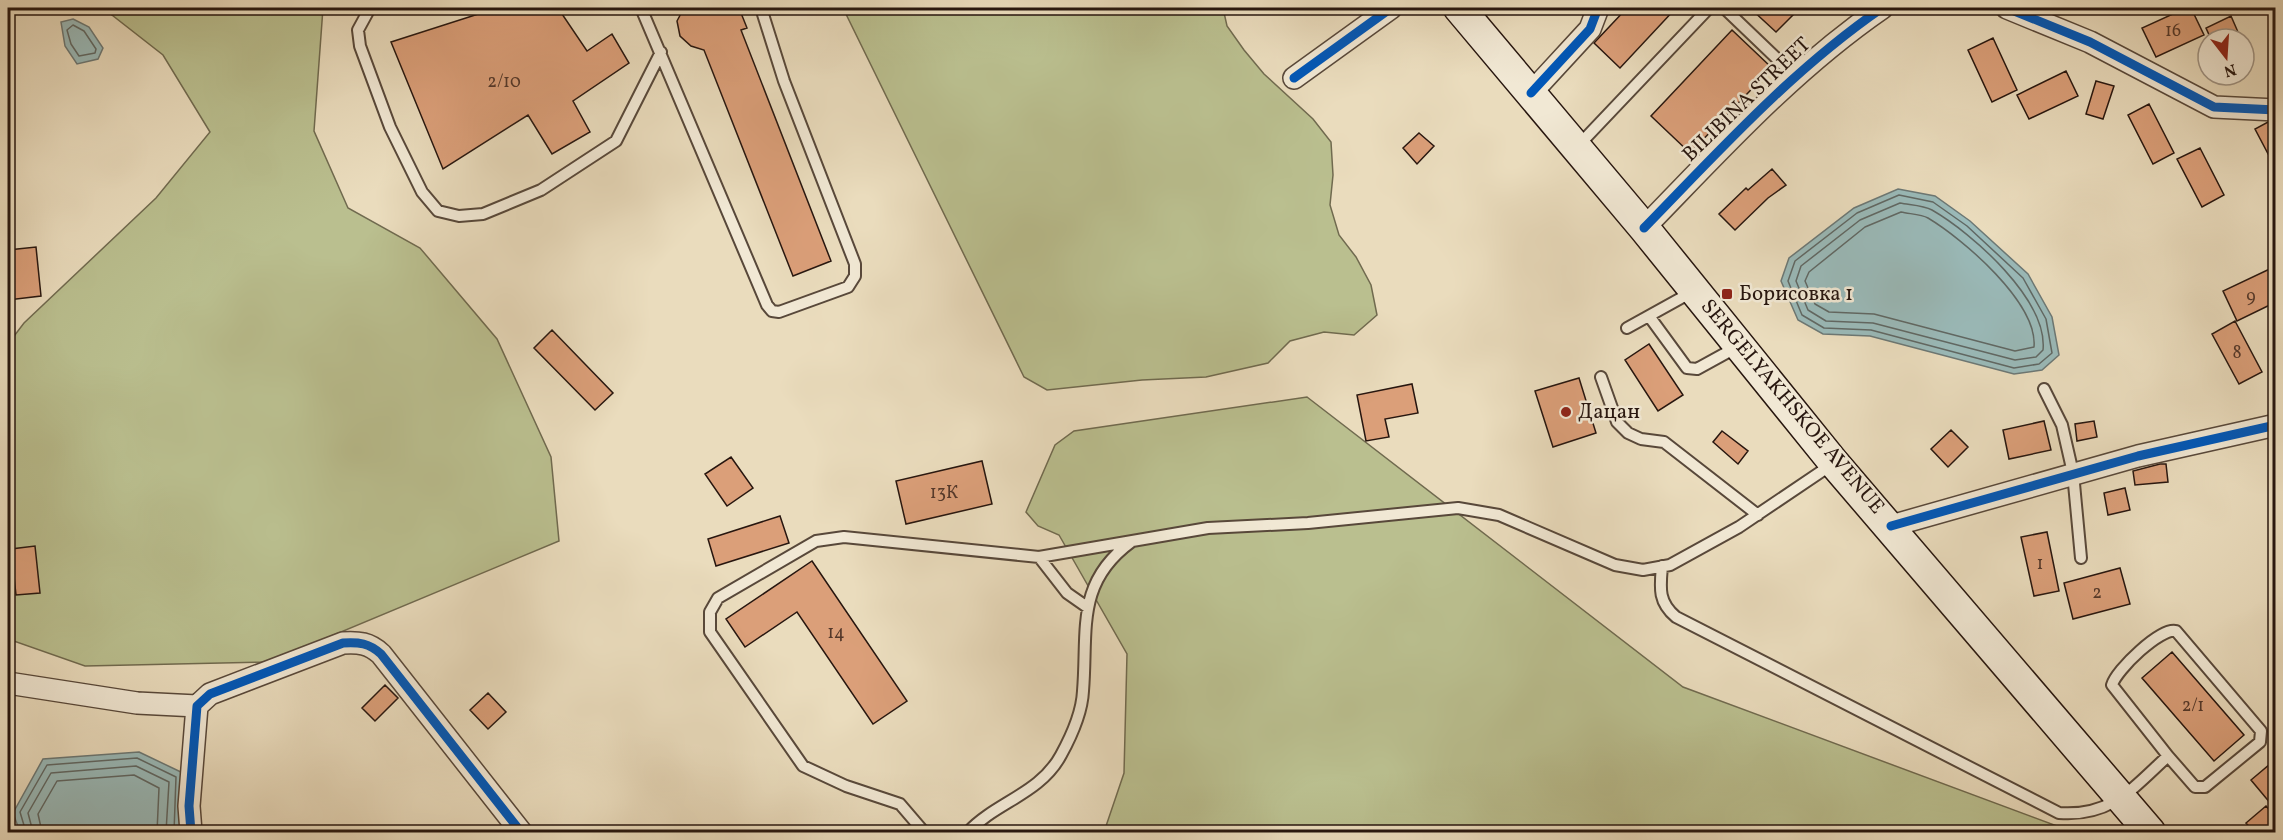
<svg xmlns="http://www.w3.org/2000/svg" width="2283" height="840" font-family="Vollkorn,serif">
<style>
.green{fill:#babf8f;stroke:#706a4f;stroke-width:1.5}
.water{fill:#9abab9;stroke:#6c7875;stroke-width:1.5}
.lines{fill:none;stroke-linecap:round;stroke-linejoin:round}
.shore{stroke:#606864;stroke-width:1.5}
.building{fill:#db9f79;stroke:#27160f;stroke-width:1.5}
.lane-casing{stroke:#58483a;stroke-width:14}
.street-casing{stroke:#58483a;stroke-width:24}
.secondary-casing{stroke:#27160f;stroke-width:33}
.lane{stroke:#f1e8d4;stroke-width:10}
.street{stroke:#f1e8d4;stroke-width:21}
.secondary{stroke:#f1e8d4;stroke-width:30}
.cycleway-casing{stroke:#f1e8d4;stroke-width:13}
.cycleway{stroke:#0057b8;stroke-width:9}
.poi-dot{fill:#8f2418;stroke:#f1e8d4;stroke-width:2}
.labels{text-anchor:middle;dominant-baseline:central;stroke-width:5;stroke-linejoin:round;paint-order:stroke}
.number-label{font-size:18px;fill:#54382a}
.street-label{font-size:21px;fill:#27160f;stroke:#f1e8d4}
.poi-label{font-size:21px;fill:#27160f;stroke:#f1e8d4;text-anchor:start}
</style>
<rect width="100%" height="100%" fill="#eadcbd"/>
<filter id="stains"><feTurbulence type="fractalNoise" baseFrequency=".00333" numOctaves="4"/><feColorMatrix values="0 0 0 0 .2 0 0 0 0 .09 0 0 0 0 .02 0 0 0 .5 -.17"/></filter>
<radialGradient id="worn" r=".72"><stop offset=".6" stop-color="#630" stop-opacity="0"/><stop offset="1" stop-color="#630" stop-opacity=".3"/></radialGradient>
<path class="green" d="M103,8h220l-9,123 34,77 72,40 77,91 54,118 8,84 -290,121 -184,4 -77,-27v-145l4,-9 -4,-21v-120l16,-21 132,-125 54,-66 -47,-77z
M843,8h380l4,18 17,24 20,24 49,45 18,23 2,33 -3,30 9,30 17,22 15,28 6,30 -23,20 -30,-3 -34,9 -22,22 -62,14 -64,3 -95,10 -23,-13z
M1307,397l376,290 390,145h-969l20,-59 3,-119 -68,-119 -21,-9 -12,-14 29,-67 19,-14z"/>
<path class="water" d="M73,19l16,8 14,21 -5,11 -21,5 -12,-18 -4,-24z
M1898,189l37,7 35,25 58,53 24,43 7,38 -17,15 -28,4 -144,-38 -47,-2 -25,-14 -17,-39 8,-23 65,-50z
M139,752l44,21 -3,59h-160l-7,-19 30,-54z"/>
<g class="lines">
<path class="shore" d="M73,25l11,6 12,18 -1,4 -16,3 -8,-12 -4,-14z
M1899,195l34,7 34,24 56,52 23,41 6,34 -13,11 -25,4 -143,-38 -47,-2 -22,-13 -14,-34 7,-20 62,-48z
M1900,203c10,2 23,2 32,7 40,23 116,90 111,140l-7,7 -21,3 -142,-37 -47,-2 -18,-11 -12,-29 5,-15 59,-46z
M1901,212c8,2 20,2 27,6 35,21 110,85 106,129l-19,4 -141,-37 -45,-2 -14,-8 -10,-23 4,-9 56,-45z
M26,832l-6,-20 27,-47 90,-7 39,19 -2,55
M33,832l-5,-19 23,-40 85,-7 33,16 -3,50
M42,832l-4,-18 19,-33 77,-6 25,13 -2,44"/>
</g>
<path class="building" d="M497,8h61l29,43 25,-17 17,29 -56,38 17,31 -38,22 -24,-39 -85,54 -52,-127z
M684,8h55l8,20 -6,2 90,231 -38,15 -89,-226 -13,-4 -11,-10 -3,-15z
M1627,8h49l-56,60 -26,-25z
M1750,8h50l-24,24z
M2186,8h5l13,27 -48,22 -14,-29z
M2231,16l10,23h-30l-5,-11z
M1732,30l40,38 -82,85 -39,-37z
M1993,38l24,52 -25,12 -24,-52z
M2066,71l12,25 -49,23 -12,-24z
M2096,81l18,5 -11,33 -17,-5z
M2149,104l25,49 -21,11 -25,-49z
M2268,122l8,1v46l-21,-40z
M1419,133l15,13 -17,18 -14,-16z
M2200,148l24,47 -22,12 -25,-48z
M1772,169l14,16 -18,13 -33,32 -16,-16 27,-26 2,2z
M36,247l5,49 -33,4v-50z
M2276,266v36l-39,19 -14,-30z
M2235,321l27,51 -23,12 -27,-50z
M552,330l61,63 -18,17 -61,-62z
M1649,344l34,51 -25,16 -33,-51z
M1579,378l17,55 -43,14 -18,-56z
M1412,384l6,29 -33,6 4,18 -23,4 -9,-46z
M2044,421l7,29 -42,9 -6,-29z
M2094,421l3,16 -20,4 -2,-17z
M1951,430l17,17 -20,20 -17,-18z
M1722,431l26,20 -10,13 -25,-22z
M731,457l22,31 -26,18 -22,-32z
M982,461l10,43 -86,20 -10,-43z
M2160,464h6l2,18 -33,3 -2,-14z
M2125,488l5,22 -22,5 -4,-22z
M780,516l9,27 -73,23 -8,-27z
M2047,532l12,59 -25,5 -13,-59z
M35,546l5,47 -24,2 -5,-46z
M812,561l95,140 -34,23 -76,-112 -52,35 -19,-28z
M2120,568l10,36 -57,15 -9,-36z
M2172,652l72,83 -30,26 -72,-83z
M385,685l13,13 -23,23 -13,-13z
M488,693l18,19 -18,17 -18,-19z
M2276,759v51l-25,-30z
M2266,806l10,11v15h-22l-8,-9z"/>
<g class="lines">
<g class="lane-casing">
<path id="lane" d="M370,8l-12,22 2,16 30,81 32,65 16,19 21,5 24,-2 58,-24 75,-49 45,-89
M641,8l126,297 5,6 7,1 69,-25 7,-11v-12l-71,-183 -23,-73
M1724,8l71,68
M1577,147l132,-139
M1649,316l38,52 10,1 40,-22
M1627,328l65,-36
M1601,377l16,45 11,11 13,6 23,3 94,73
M2044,389l18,36 11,48 8,85
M1039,557l28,36 20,14
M1662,566c-2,22 -4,36 14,51l383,196c52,4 74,-25 109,-57l27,31h10l55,-45 1,-11 -85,-100c-15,-4 -60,39 -64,54l56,71
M924,832l-24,-28 -54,-18 -43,-20 -93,-134v-20l8,-14 98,-57 28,-4 195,20 169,-29 100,-5 150,-15 41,7 116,50 28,5 27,-5 69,-38 92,-62
M968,832c28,-30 72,-38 93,-77 11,-20 21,-42 22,-64 5,-60 -8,-108 48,-149"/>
</g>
<g class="street-casing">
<path id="street" d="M2007,8l83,34 124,65 62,3
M1294,78l97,-70
M1531,93l59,-64 8,-21
M1644,228c76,-78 148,-158 238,-220
M1891,526l247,-70 138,-31
M8,683l129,20 60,3
M191,832l-2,-26 8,-100 13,-12 133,-51c16,-1 26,0 38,11l140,178"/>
</g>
<g class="secondary-casing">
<path id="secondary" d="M1459,8l185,220 190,235 316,369"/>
</g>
<use href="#lane" class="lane"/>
<use href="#street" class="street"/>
<use href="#secondary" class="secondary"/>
<g class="cycleway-casing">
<path id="cycleway" d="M2007,8l83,34 124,65 62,3
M1294,78l97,-70
M1531,93l59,-64 8,-21
M1644,228c76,-78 148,-158 238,-220
M1891,526l247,-70 138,-31
M191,832l-2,-26 8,-100 13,-12 133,-51c16,-1 26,0 38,11l140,178"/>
</g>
<use href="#cycleway" class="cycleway"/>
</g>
<g class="poi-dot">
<rect x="1721" y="288" width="12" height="12" rx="3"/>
<circle cx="1566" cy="412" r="6"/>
</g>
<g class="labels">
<g class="number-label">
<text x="2173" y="31">16</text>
<text x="504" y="82">2/10</text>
<text x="2251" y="297">9</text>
<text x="2237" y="353">8</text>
<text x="944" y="493">13К</text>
<text x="2040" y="564">1</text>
<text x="2097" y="593">2</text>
<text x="836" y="633">14</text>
<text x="2193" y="706">2/1</text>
</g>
<g class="street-label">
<text transform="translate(1747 100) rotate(-44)">BILIBINA STREET</text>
<text transform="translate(1792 407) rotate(50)">SERGELYAKHSKOE AVENUE</text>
</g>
<g class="poi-label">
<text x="1739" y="294">Борисовка 1</text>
<text x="1578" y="412">Дацан</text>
</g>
</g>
<rect width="2283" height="840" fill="none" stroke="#eadcbd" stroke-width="30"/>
<rect x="9" y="9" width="2265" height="822" fill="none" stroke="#27160f" stroke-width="3"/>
<rect x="15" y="15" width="2253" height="810" fill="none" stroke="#27160f" stroke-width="1.5"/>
<g transform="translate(2226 57) rotate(163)"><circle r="28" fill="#f1e8d4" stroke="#a09485" stroke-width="1.5"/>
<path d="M0-4.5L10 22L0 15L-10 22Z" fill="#8f2418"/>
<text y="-9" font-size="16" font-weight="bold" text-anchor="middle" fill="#27160f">N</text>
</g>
<rect width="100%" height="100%" filter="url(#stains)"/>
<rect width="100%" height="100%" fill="url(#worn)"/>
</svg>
